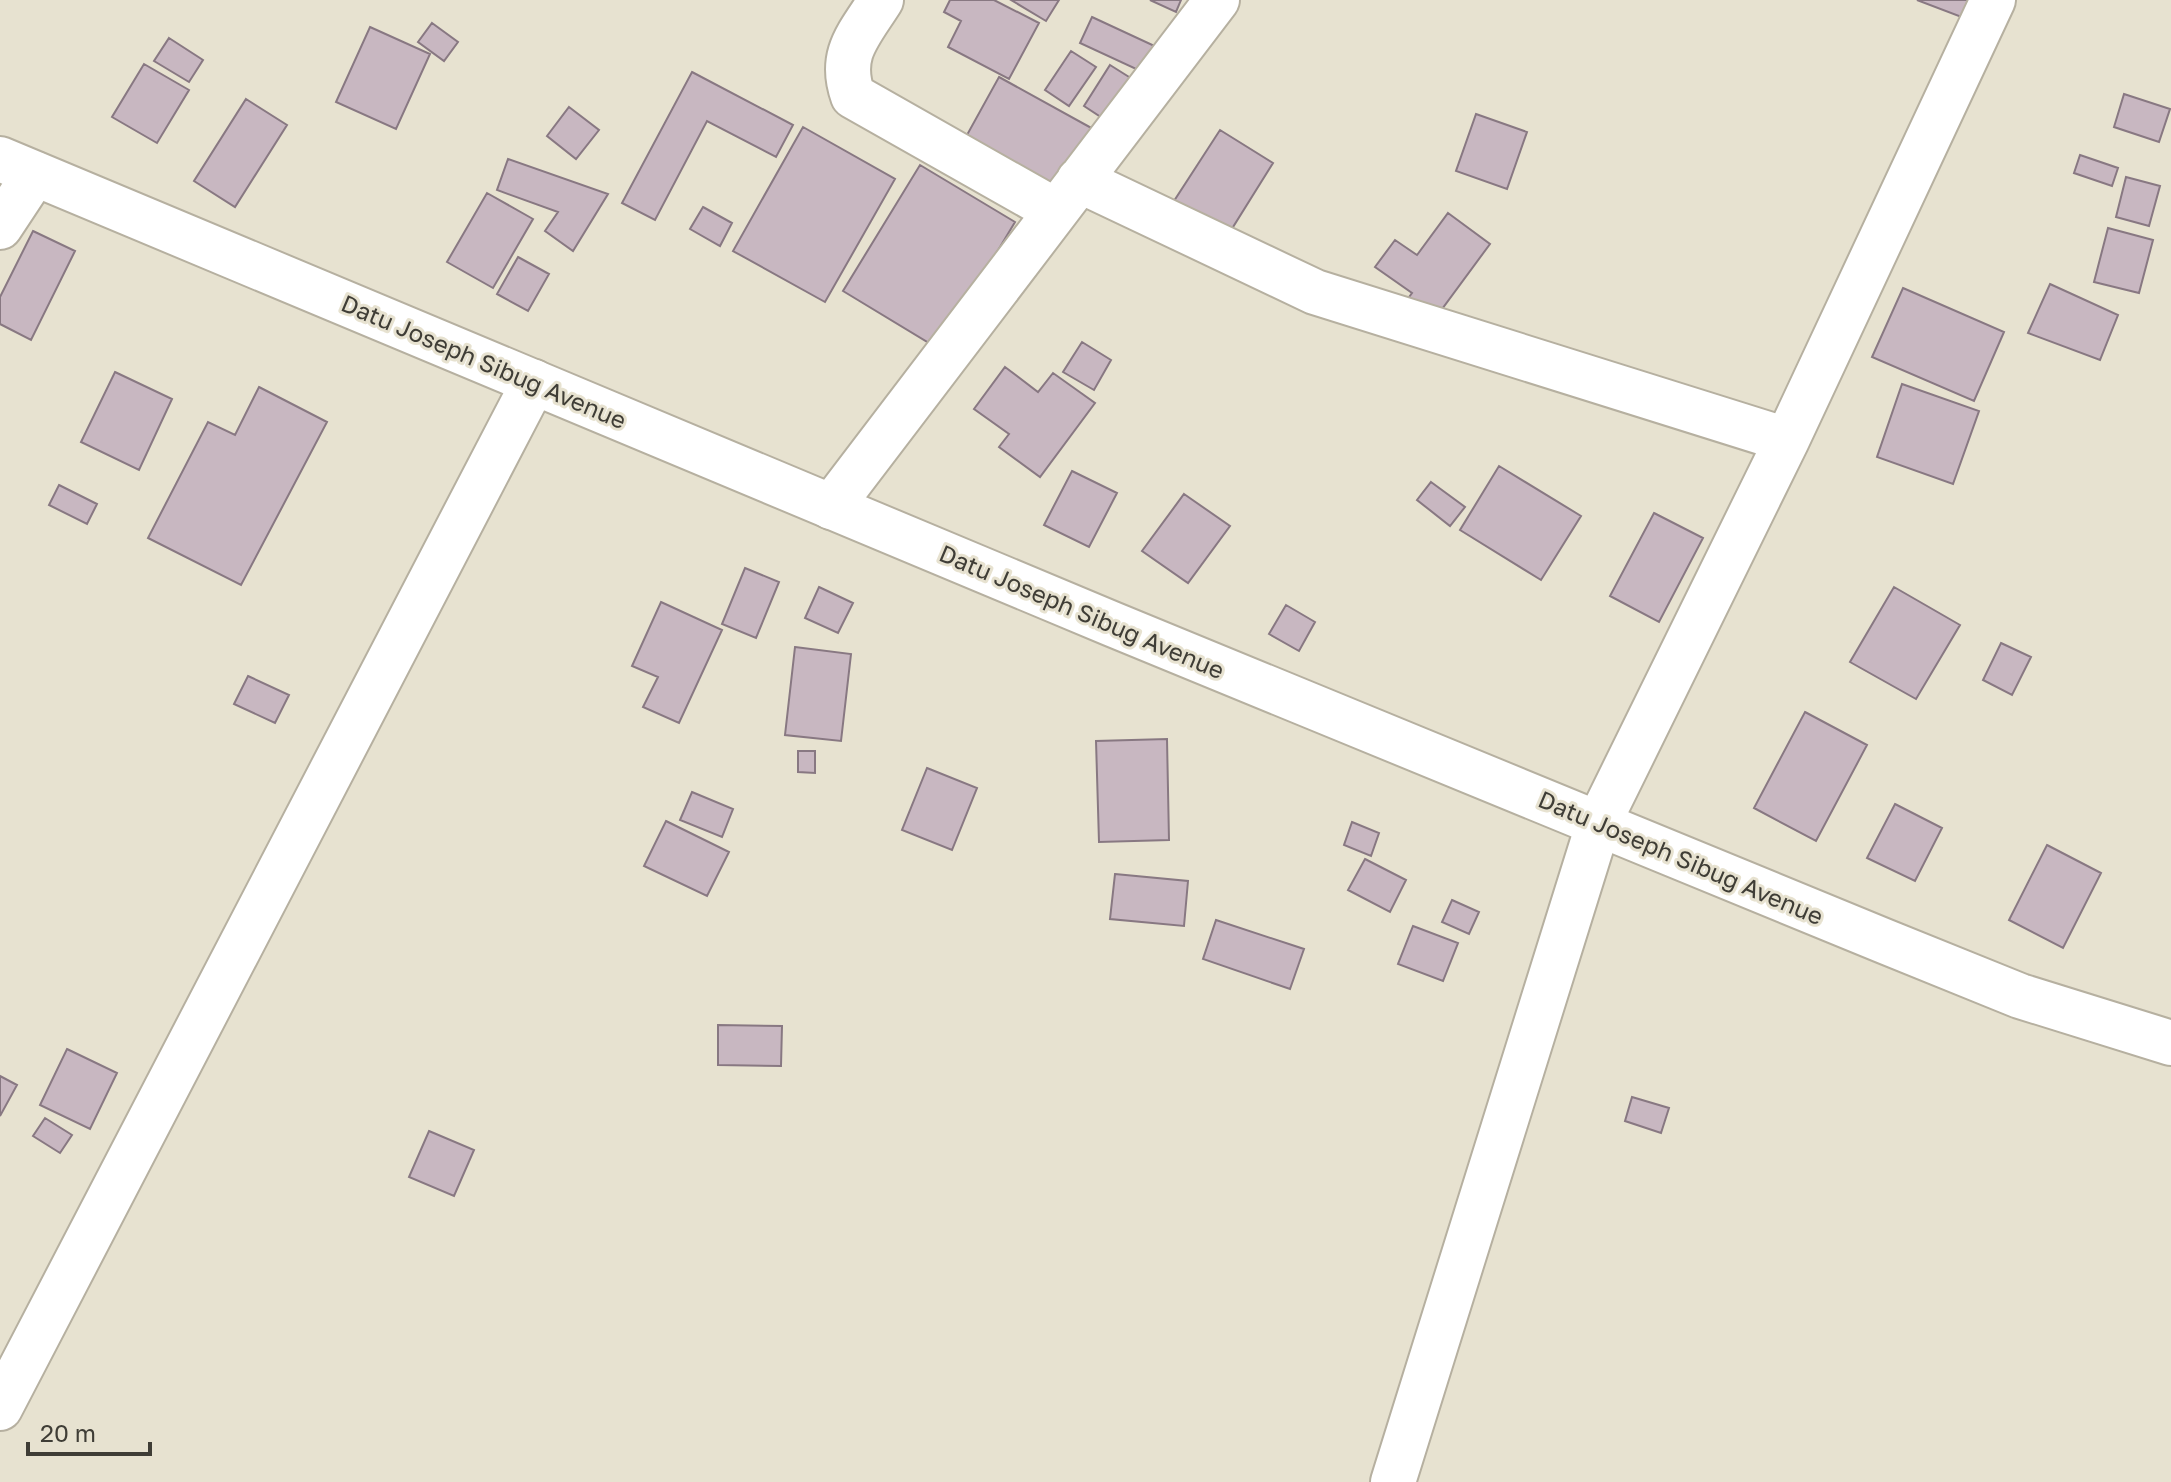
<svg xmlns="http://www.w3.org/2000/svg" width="2171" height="1482" font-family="'Golos Text',sans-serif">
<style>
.building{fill:#c8b7c1;stroke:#887882;stroke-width:2}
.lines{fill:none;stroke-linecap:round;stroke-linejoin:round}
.minor-casing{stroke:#b6b0a0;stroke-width:48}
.secondary-casing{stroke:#b6b0a0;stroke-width:48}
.minor{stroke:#fff;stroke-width:44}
.secondary{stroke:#fff;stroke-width:44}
.labels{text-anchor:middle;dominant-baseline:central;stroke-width:6;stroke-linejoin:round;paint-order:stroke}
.street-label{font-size:24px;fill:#3f3d36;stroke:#e7e2d0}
</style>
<rect width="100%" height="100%" fill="#e7e2d0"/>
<path class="building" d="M950,0h44l45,23 -30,56 -61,-32 13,-26 -17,-9z
M1011,0h48l-13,21z
M1150,0h31l-5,12z
M1917,0h63l-8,21z
M1092,17l69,32 -12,26 -69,-32z
M432,23l26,19 -14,19 -26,-19z
M370,27l60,27 -34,75 -60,-27z
M169,38l34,22 -14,22 -35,-21z
M1071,51l25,16 -27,39 -24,-16z
M144,64l45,26 -32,53 -45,-26z
M1110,65l27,17 -27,41 -26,-17z
M692,72l101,53 -17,32 -69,-36 -52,99 -33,-17z
M999,77l96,53 -40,75 -98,-52z
M2124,94l46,15 -11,33 -45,-15z
M246,99l41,26 -52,82 -41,-26z
M569,107l30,23 -23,29 -29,-23z
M1476,114l51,18 -20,57 -51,-18z
M803,127l92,52 -70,123 -92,-51z
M1220,130l53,33 -45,72 -54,-34z
M2080,155l38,13 -6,18 -38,-13z
M508,159l100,35 -35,57 -28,-20 13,-19 -61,-22z
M920,165l95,57 -76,127 -96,-58z
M2126,177l34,9 -11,40 -33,-9z
M487,193l46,26 -40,69 -46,-26z
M703,207l29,16 -12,23 -30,-17z
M1448,213l42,31 -62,84 -27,-20 11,-15 -37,-26 20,-27 22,15z
M2108,228l45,12 -14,53 -45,-11z
M33,231l42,20 -44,89 -31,-16v-27z
M518,257l31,17 -21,37 -31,-17z
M2050,284l68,31 -18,45 -72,-27z
M1903,288l101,44 -30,69 -102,-44z
M1082,342l29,18 -17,30 -31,-18z
M1005,367l33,25 15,-19 42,30 -55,74 -41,-30 10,-13 -35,-25z
M115,372l57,27 -33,71 -58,-28z
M1902,384l77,27 -26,73 -76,-27z
M259,387l68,35 -86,163 -93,-47 60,-116 27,13z
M1499,466l82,50 -40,64 -81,-50z
M1072,471l45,22 -28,54 -45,-22z
M1431,482l34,25 -15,19 -33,-26z
M59,485l38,19 -10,20 -38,-19z
M1184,494l46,32 -42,57 -46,-32z
M1654,513l49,25 -44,84 -49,-26z
M745,568l34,14 -23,56 -34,-14z
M819,587l34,16 -15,30 -33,-15z
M1894,587l66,38 -44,74 -66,-37z
M661,602l61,28 -43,93 -36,-16 15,-30 -26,-11z
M1286,605l29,17 -16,29 -30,-17z
M2001,643l30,14 -19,38 -29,-15z
M795,647l56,7 -10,87 -56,-6z
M248,676l41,19 -14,28 -41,-19z
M1805,712l62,33 -51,96 -62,-33z
M1167,739l2,101 -70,2 -3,-101z
M798,751h17v22l-17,-1z
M927,768l50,20 -25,62 -50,-20z
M692,792l41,17 -11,28 -42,-17z
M1895,804l47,24 -27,53 -48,-23z
M666,821l63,31 -22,44 -63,-30z
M1352,822l27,11 -8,23 -27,-11z
M2047,845l54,28 -38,75 -54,-28z
M1365,859l41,21 -16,32 -42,-22z
M1115,874l73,7 -4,45 -74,-7z
M1452,900l27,12 -10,22 -27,-12z
M1216,920l88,29 -14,40 -87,-30z
M1413,926l45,17 -15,38 -45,-17z
M718,1025l64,1 -1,40 -63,-1z
M67,1049l50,24 -27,56 -50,-24z
M0,1076l17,9 -17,31z
M1632,1097l37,11 -8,25 -36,-12z
M45,1118l27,17 -12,18 -27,-17z
M429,1131l45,19 -20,46 -45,-19z"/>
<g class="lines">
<g class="minor-casing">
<path id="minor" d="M881,0c-22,35 -43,54 -28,96l203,115
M1079,180l236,112 472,148
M0,227l35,-53
M831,507l386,-507
M0,1408l534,-1026
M1393,1482l206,-660 188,-382 206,-440"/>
</g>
<g class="secondary-casing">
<path id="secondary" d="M0,159l1112,465 772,317 136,55 151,47"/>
</g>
<use href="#minor" class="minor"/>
<use href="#secondary" class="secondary"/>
</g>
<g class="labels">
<g class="street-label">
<text transform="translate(484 361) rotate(23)">Datu Joseph Sibug Avenue</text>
<text transform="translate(1082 611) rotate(23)">Datu Joseph Sibug Avenue</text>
<text transform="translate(1681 857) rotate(23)">Datu Joseph Sibug Avenue</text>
</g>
</g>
<path d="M28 1442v12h122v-12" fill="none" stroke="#3f3d36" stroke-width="4"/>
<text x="40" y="1442" font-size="24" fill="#3f3d36" stroke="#e7e2d0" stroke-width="6" paint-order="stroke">20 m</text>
</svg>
